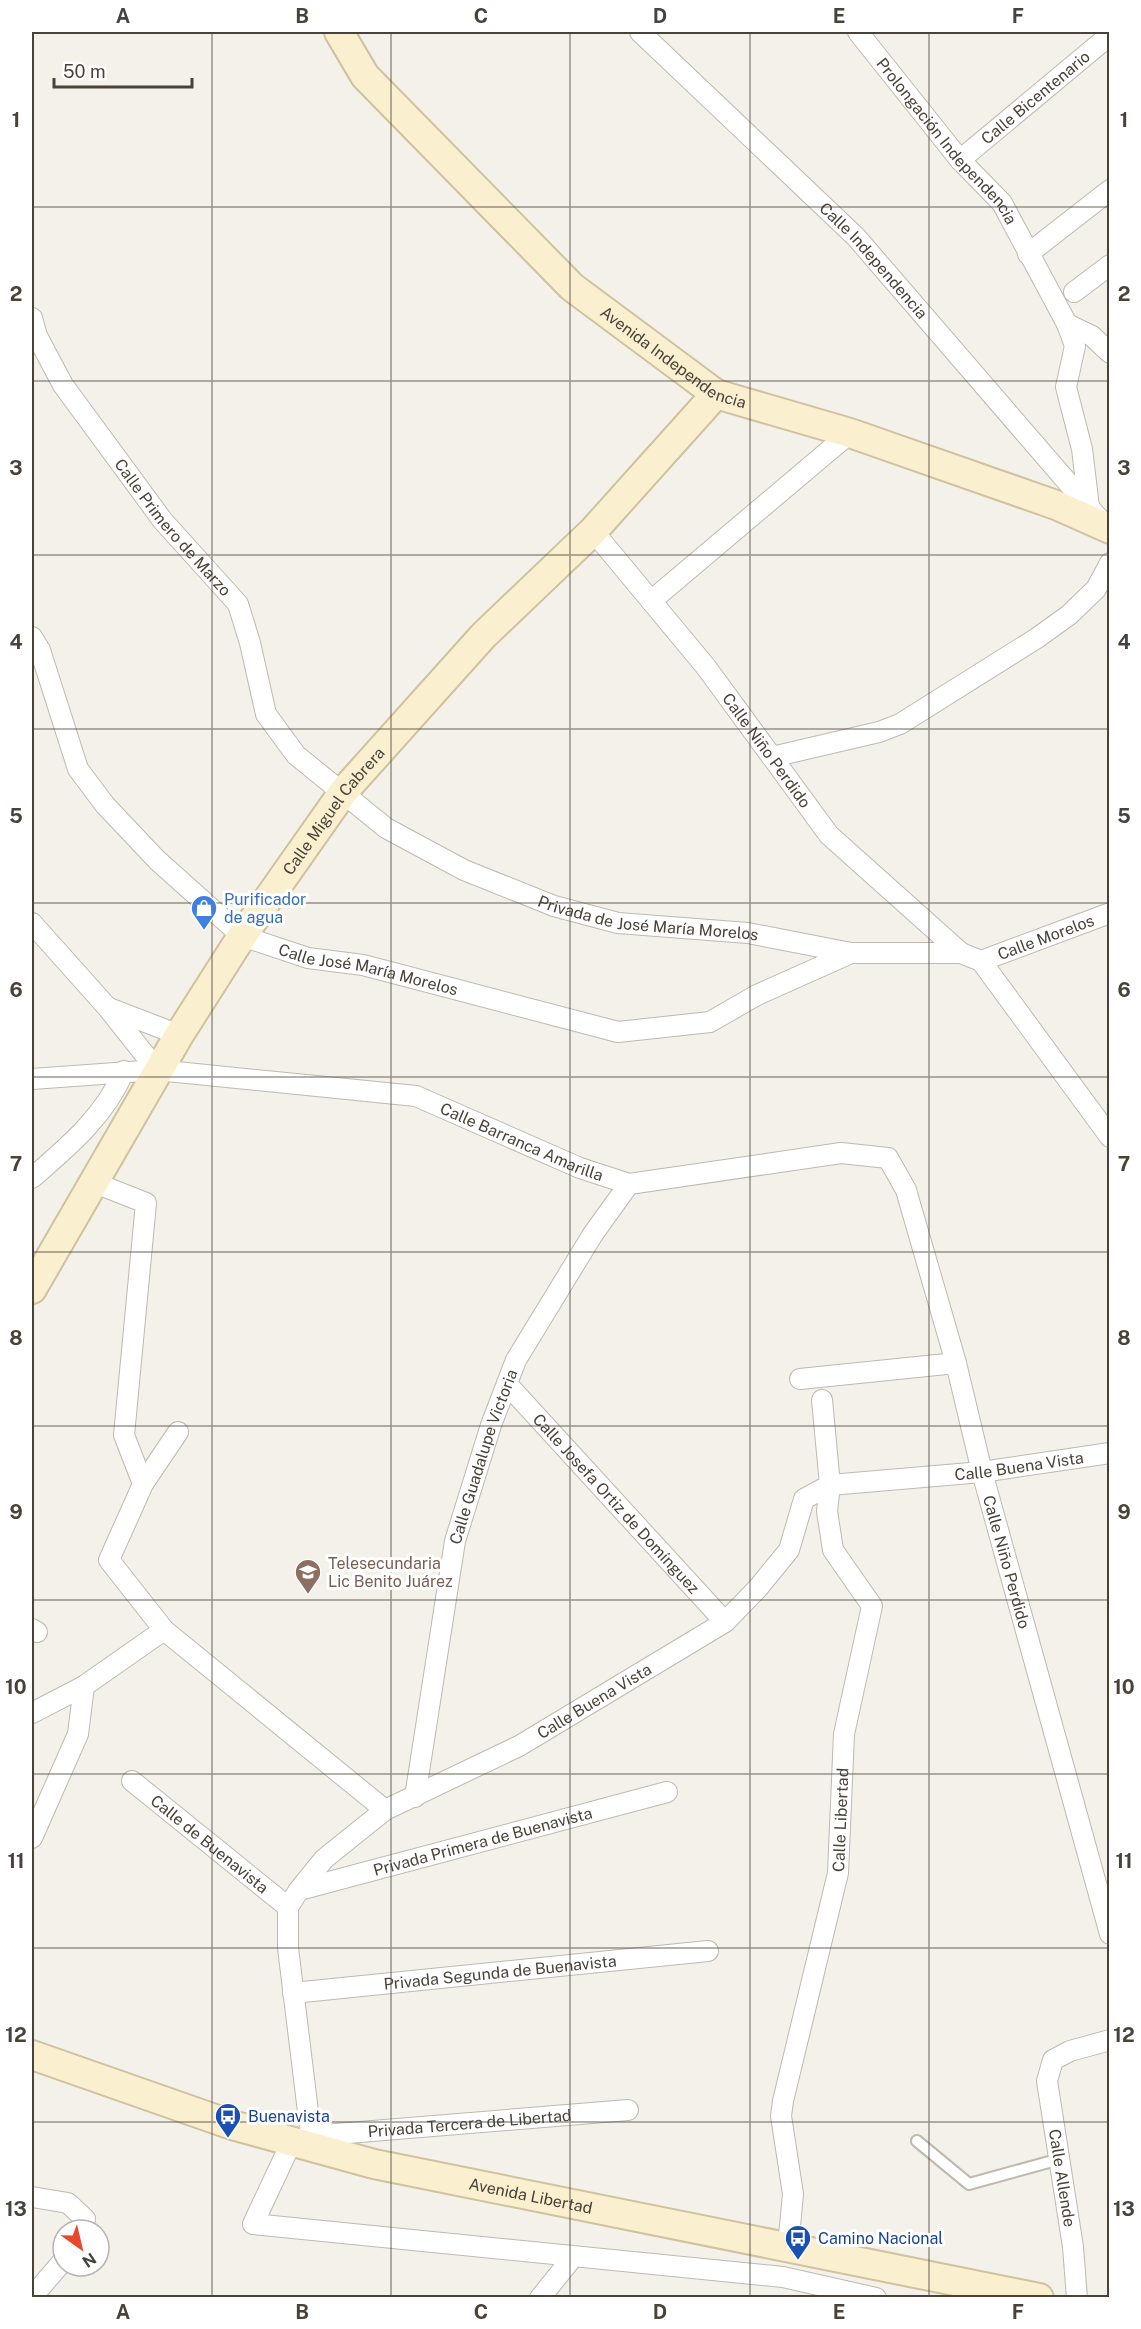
<svg xmlns="http://www.w3.org/2000/svg" width="1141" height="2329" font-family="'Public Sans',sans-serif">
<style>
.lines{fill:none;stroke-linecap:round;stroke-linejoin:round}
.lane-casing{stroke:#bfb9ae;stroke-width:14}
.street-casing{stroke:#bfb9ae;stroke-width:22}
.secondary-casing{stroke:#cfc29e;stroke-width:32}
.lane{stroke:#fff;stroke-width:10}
.street{stroke:#fff;stroke-width:20}
.secondary{stroke:#faefcf;stroke-width:28}
.grid{fill:none;stroke:#484239;stroke-width:1.5;stroke-opacity:0.55}
.labels{text-anchor:middle;dominant-baseline:central;stroke-width:6;stroke-linejoin:round;paint-order:stroke}
.street-label{font-size:16px;fill:#484239;stroke:#fff}
.shop-label{font-size:16px;fill:#366cbe;stroke:#fff;text-anchor:start}
.education-label{font-size:16px;fill:#785e54;stroke:#fff;text-anchor:start}
.transit-label{font-size:16px;fill:#164399;stroke:#fff;text-anchor:start}
.neatline{fill:none;stroke:#484239;stroke-width:2}
.grid-label{font-size:20px;text-anchor:middle;font-weight:bold;fill:#484239}
</style>
<rect width="100%" height="100%" fill="#f4f1eb"/>
<g class="lines">
<g class="lane-casing">
<path id="lane" d="M917,2141l52,43 91,-25"/>
</g>
<g class="street-casing">
<g id="street">
<path id="s1" d="M640,32l216,205 245,284"/>
<path id="s2" d="M858,32l102,128 42,43 65,121 8,22 -9,41 16,62 7,58"/>
<path id="s3" d="M960,160l150,-125"/>
<path d="M1028,254l82,-64"/>
<path d="M1074,292l36,-27"/>
<path id="s4" d="M32,318l5,18 26,49 100,136 75,83 12,39 16,71 30,41 90,73 78,42 90,36 64,17 130,10 103,20h110l20,8 129,176"/>
<path d="M1067,324l25,12 18,17"/>
<path id="s5" d="M593,531l113,136 123,168 132,118"/>
<path d="M651,601l199,-168"/>
<path id="s6" d="M32,637l8,13 38,119 27,36 52,55 85,76 66,22 55,7 255,67 92,-10 47,-27 94,-42"/>
<path d="M772,757l107,-25 21,-8 137,-86 32,-23 27,-26 14,-26"/>
<path d="M32,923l75,84 50,63"/>
<path id="s7" d="M981,961l129,-48"/>
<path d="M109,1008l70,27"/>
<path id="s8" d="M32,1079l125,-9 259,26 164,72 49,16 212,-31 47,5 18,32 50,173 26,109 128,462"/>
<path d="M32,1178c36,-31 73,-62 92,-107"/>
<path d="M95,1183l51,20 -22,232 19,49"/>
<path d="M800,1379l156,-16"/>
<path id="s9" d="M507,1384l218,238"/>
<path d="M178,1432l-35,52 -34,76 55,70 221,180"/>
<path d="M32,1629l5,3"/>
<path d="M32,1713l52,-27"/>
<path id="s10" d="M132,1781l156,126"/>
<path id="s11" d="M415,1797l40,-256 36,-116 25,-65 77,-126 36,-50"/>
<path d="M32,1838l46,-104 6,-48 80,-56"/>
<path id="s12" d="M299,1890l368,-98"/>
<path id="s13" d="M293,1993l415,-42"/>
<path id="s14" d="M311,2136l317,-26"/>
<path d="M292,2141l-39,83 530,53 93,21"/>
<path id="s15" d="M309,2146l2,-10 -23,-188v-41l11,-17 25,-31 61,-49 134,-64 206,-124 33,-34 31,-38 15,-51 26,-14 152,-13 128,-19"/>
<path d="M32,2197l36,6 17,16 -2,11"/>
<path id="s16" d="M788,2247l5,-53 -12,-78 2,-15 55,-228 6,-139 28,-128 -39,-56 -6,-39 3,-26 -8,-85"/>
<path d="M32,2297l31,-36"/>
<path d="M540,2298l33,-41"/>
<path d="M1077,2298l-4,-51 -26,-166 6,-21 17,-9 40,-11"/>
</g>
</g>
<g class="secondary-casing">
<g id="secondary">
<path id="s17" d="M339,32l26,44 207,211 144,107 134,39 206,72 54,24"/>
<path id="s18" d="M32,1289l147,-254 63,-99 102,-145 139,-155 110,-105 123,-137"/>
<path id="s19" d="M32,2055l200,70 142,39 665,134"/>
</g>
</g>
<use href="#lane" class="lane"/>
<use href="#street" class="street"/>
<use href="#secondary" class="secondary"/>
</g>
<path class="grid" d="M212,32v2266M391,32v2266M570,32v2266M750,32v2266M929,32v2266M32,207h1078M32,381h1078M32,555h1078M32,729h1078M32,903h1078M32,1077h1078M32,1252h1078M32,1426h1078M32,1600h1078M32,1774h1078M32,1948h1078M32,2122h1078"/>
<defs>
<g id="shop-pin" transform="scale(1.35)"><path d="M0 17L-7.5 6A9.5 9.5 0 1 1 7.5 6Z" fill="#3f7fe0" stroke="#fff"/><path d="M-5-2.5h2.3a2.7 3.5 0 0 1 5.4 0H5L5.5 6h-11ZM-1.5-2.5h3a1.5 2.3 0 0 0-3 0Z" fill="#fff"/></g>
<g id="school-pin" transform="scale(1.35)"><path d="M0 17L-7.5 6A9.5 9.5 0 1 1 7.5 6Z" fill="#8d6e63" stroke="#fff"/><path d="M0-5L7-2L0 1L-7-2ZM-4 1L0 2.5L4 1V4Q0 6-4 4Z" fill="#fff"/></g>
<g id="bus-pin" transform="scale(1.35)"><path d="M0 17L-7.5 6A9.5 9.5 0 1 1 7.5 6Z" fill="#1a4fb4" stroke="#fff"/><path d="M-5-6H5V4H4V6H2V4H-2V6H-4V4H-5ZM-3.5-4V0h7V-4ZM-3.5 1.2v1.5H-2V1.2ZM2 1.2v1.5H3.5V1.2Z" fill="#fff"/></g>
</defs>
<g fill-rule="evenodd">
<use href="#shop-pin" x="204" y="908"/>
<use href="#school-pin" x="308" y="1572"/>
<use href="#bus-pin" x="228" y="2116"/>
<use href="#bus-pin" x="798" y="2238"/>
</g>
<g class="labels">
<g class="street-label">
<text stroke="none"><textPath href="#s3" startOffset="98">Calle Bicentenario</textPath></text>
<text stroke="none"><textPath href="#s2" startOffset="141">Prolongación Independencia</textPath></text>
<text stroke="none"><textPath href="#s1" startOffset="327">Calle Independencia</textPath></text>
<text stroke="none"><textPath href="#s17" startOffset="471">Avenida Independencia</textPath></text>
<text stroke="none"><textPath href="#s4" startOffset="254">Calle Primero de Marzo</textPath></text>
<text stroke="none"><textPath href="#s5" startOffset="280">Calle Niño Perdido</textPath></text>
<text stroke="none"><textPath href="#s18" startOffset="566">Calle Miguel Cabrera</textPath></text>
<text stroke="none"><textPath href="#s4" startOffset="916">Privada de José María Morelos</textPath></text>
<text stroke="none"><textPath href="#s7" startOffset="69">Calle Morelos</textPath></text>
<text stroke="none"><textPath href="#s6" startOffset="506">Calle José María Morelos</textPath></text>
<text stroke="none"><textPath href="#s8" startOffset="501">Calle Barranca Amarilla</textPath></text>
<text stroke="none"><textPath href="#s11" startOffset="348">Calle Guadalupe Victoria</textPath></text>
<text stroke="none"><textPath href="#s15" startOffset="1137">Calle Buena Vista</textPath></text>
<text stroke="none"><textPath href="#s9" startOffset="162">Calle Josefa Ortiz de Domínguez</textPath></text>
<text stroke="none"><textPath href="#s8" startOffset="1300">Calle Niño Perdido</textPath></text>
<text stroke="none"><textPath href="#s15" startOffset="615">Calle Buena Vista</textPath></text>
<text stroke="none"><textPath href="#s16" startOffset="435">Calle Libertad</textPath></text>
<text stroke="none"><textPath href="#s12" startOffset="190">Privada Primera de Buenavista</textPath></text>
<text stroke="none"><textPath href="#s10" startOffset="100">Calle de Buenavista</textPath></text>
<text stroke="none"><textPath href="#s13" startOffset="208">Privada Segunda de Buenavista</textPath></text>
<text stroke="none"><textPath href="#s14" startOffset="159">Privada Tercera de Libertad</textPath></text>
<text transform="translate(1062 2178) rotate(81)">Calle Allende</text>
<text stroke="none"><textPath href="#s19" startOffset="519">Avenida Libertad</textPath></text>
</g>
<g class="shop-label">
<text x="224" y="899">Purificador<tspan x="224" dy="18">de agua</tspan></text>
</g>
<g class="education-label">
<text x="328" y="1563">Telesecundaria<tspan x="328" dy="18">Lic Benito Juárez</tspan></text>
</g>
<g class="transit-label">
<text x="248" y="2116">Buenavista</text>
<text x="818" y="2238">Camino Nacional</text>
</g>
</g>
<rect width="1141" height="2329" fill="none" stroke="#ffffff" stroke-width="66"/>
<g transform="translate(81 2248) rotate(146)"><circle r="28" fill="#ffffff" stroke="#b6b3b0" stroke-width="1.5"/>
<path d="M0-4.5L10 22L0 15L-10 22Z" fill="#e7482e"/>
<text y="-9" font-size="16" font-weight="bold" text-anchor="middle" fill="#484239">N</text>
</g>
<path d="M54 78v9h138v-9" fill="none" stroke="#484239" stroke-width="3"/>
<text x="63" y="78" font-size="18" fill="#484239" stroke="#ffffff" stroke-width="4.5" paint-order="stroke">50 m</text>
<rect x="33" y="33" width="1075" height="2263" class="neatline"/>
<g class="grid-label">
<text x="123" y="23">A</text>
<text x="302" y="23">B</text>
<text x="481" y="23">C</text>
<text x="660" y="23">D</text>
<text x="839" y="23">E</text>
<text x="1018" y="23">F</text>
<text x="16" y="127">1</text>
<text x="1124" y="127">1</text>
<text x="16" y="301">2</text>
<text x="1124" y="301">2</text>
<text x="16" y="475">3</text>
<text x="1124" y="475">3</text>
<text x="16" y="649">4</text>
<text x="1124" y="649">4</text>
<text x="16" y="823">5</text>
<text x="1124" y="823">5</text>
<text x="16" y="997">6</text>
<text x="1124" y="997">6</text>
<text x="16" y="1171">7</text>
<text x="1124" y="1171">7</text>
<text x="16" y="1345">8</text>
<text x="1124" y="1345">8</text>
<text x="16" y="1519">9</text>
<text x="1124" y="1519">9</text>
<text x="16" y="1694">10</text>
<text x="1124" y="1694">10</text>
<text x="16" y="1868">11</text>
<text x="1124" y="1868">11</text>
<text x="16" y="2042">12</text>
<text x="1124" y="2042">12</text>
<text x="16" y="2216">13</text>
<text x="1124" y="2216">13</text>
<text x="123" y="2319">A</text>
<text x="302" y="2319">B</text>
<text x="481" y="2319">C</text>
<text x="660" y="2319">D</text>
<text x="839" y="2319">E</text>
<text x="1018" y="2319">F</text>
</g>
</svg>
